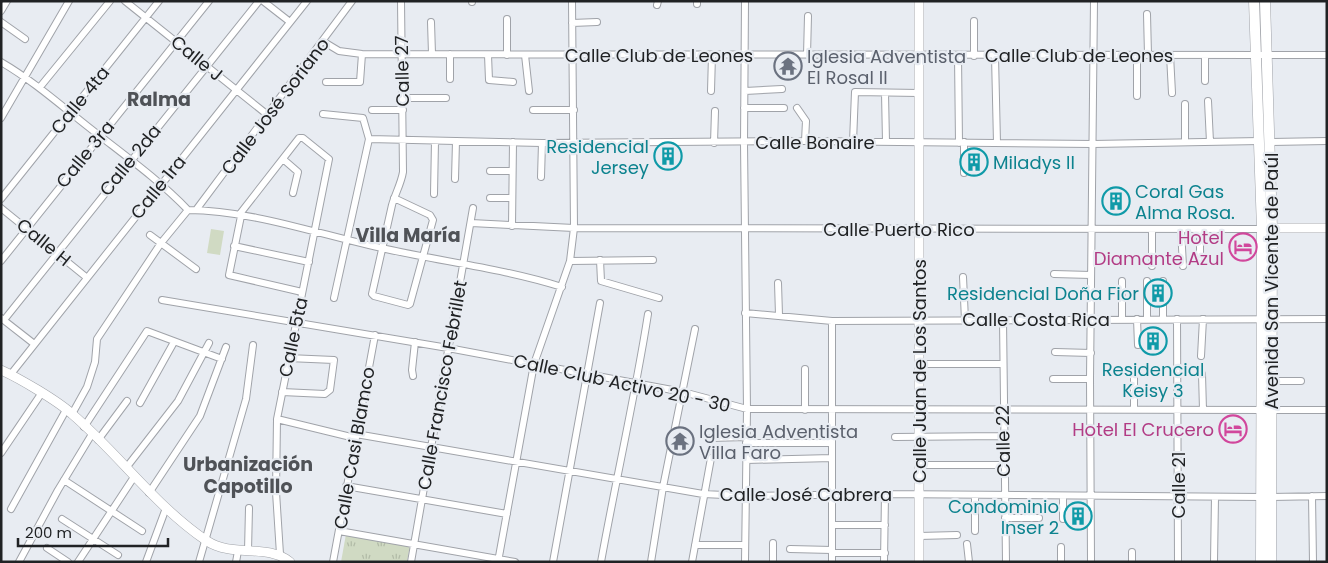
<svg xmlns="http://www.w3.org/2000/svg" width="1328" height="563" font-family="Poppins,sans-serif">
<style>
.grass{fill:url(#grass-tufts)}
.garden{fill:#d0dac3}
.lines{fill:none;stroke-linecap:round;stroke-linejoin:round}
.street-casing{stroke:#a0a3a9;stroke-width:8}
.secondary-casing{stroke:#a0a3a9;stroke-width:10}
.primary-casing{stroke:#a0a3a9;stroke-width:11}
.street{stroke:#fff;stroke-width:6}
.secondary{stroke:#fff;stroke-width:9}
.primary{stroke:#fff;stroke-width:10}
.labels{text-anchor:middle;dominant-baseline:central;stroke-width:4.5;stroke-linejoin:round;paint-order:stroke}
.street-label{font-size:18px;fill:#202224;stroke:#e8ecf2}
.worship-label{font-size:18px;fill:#5b616d;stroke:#e8ecf2;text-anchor:start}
.culture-label{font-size:18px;fill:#0d838f;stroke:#e8ecf2;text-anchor:end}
.hotel-label{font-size:18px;fill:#b23c85;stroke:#e8ecf2;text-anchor:end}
.neighbourhood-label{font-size:19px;font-weight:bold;fill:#4f5257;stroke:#e8ecf2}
</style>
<defs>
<pattern id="grass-tufts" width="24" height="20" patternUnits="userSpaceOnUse" patternTransform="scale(1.25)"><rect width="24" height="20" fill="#d0dac3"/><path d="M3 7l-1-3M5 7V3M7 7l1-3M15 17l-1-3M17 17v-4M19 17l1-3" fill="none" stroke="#b2bba7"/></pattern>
</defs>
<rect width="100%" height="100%" fill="#e8ecf2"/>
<path class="grass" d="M346,534l64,11 -3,17h-66z"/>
<path class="garden" d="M211,229l13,2 -4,24 -13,-2z"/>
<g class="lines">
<g class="street-casing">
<path id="street" d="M125,1l144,115
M263,1l27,21
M472,1v1
M697,4v-3
M657,5l1,-4
M1,11l6,-10
M1147,14l1,41
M507,19v36
M1,22l24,17
M431,22l1,32
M572,23l25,-1
M324,42l15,9 23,3 965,1
M450,54v25
M488,55l1,25 24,2
M525,55l4,36
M807,55l1,-39
M1170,55l2,38
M1205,55v26
M958,56l1,87
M974,56v-35
M995,56l2,87
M1,62c36,21 66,49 99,74 31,24 61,46 88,74
M326,82h34l2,-28
M40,87l70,-86
M711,91l1,-36
M745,91l37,-2
M885,93l1,49
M1137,96v-41
M403,98h43
M1208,101l2,41
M1185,104v38
M744,108h40
M797,108l9,13 -1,20
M372,110h31
M533,110h41
M323,114l40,4 6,21 -35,159
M1,118l68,-117
M369,139l173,4 263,-2 288,3 167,-3
M853,142l2,-50 64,1
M1271,142l56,-1
M714,143l1,-32
M283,159l15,13 -5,21
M490,171h21
M964,173v-31
M541,177l1,-34
M455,179l1,-38
M434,194l1,-53
M394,198l36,17 3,5 -23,84 -2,1 -34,-9 -2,-2 20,-89c3,-11 9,-21 11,-33l-2,-171
M490,198h21
M1,199l158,-198
M1,208l85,69
M188,210c63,0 136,26 198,39 59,13 119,20 176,38
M196,210l156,-209
M239,215l60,-77h4l26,21 -52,260 -1,73 4,62
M241,216l-12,59 73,17
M471,223l103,5 688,1
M512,226l1,-84
M1152,229v37
M1181,229l2,37
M150,235l46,34
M234,246l75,16
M1200,259v-30
M600,260l1,21 58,17
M1,261l208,-260
M570,261l83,-1
M1054,274l37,1
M963,277l2,43
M1122,281v38
M1163,281v38
M778,283l1,32
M162,300l286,48 235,44 64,17 580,1
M745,313l87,8 495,-2
M1,318l32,25
M1137,319l1,26
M1147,319v-38
M1177,319l1,243
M4,320l255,-319
M1003,320l3,242
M832,321v241
M1055,352l36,1
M1201,356l2,-37
M918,364h85
M11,374l296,-373
M1202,374l1,36
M413,376l-1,-6 3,-28
M1134,376v33
M1053,379h37
M1272,381h29
M282,392l43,2 5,-4 4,-30 -46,-2
M140,403l34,-61
M805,410v-41
M72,414l15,-27 8,-25 2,-23 64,-96 27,-33
M277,419l78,19
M84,427l63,-96 75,28
M356,434l347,60 43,2 139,-2 377,3
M895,437l108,-1
M709,438l38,-1
M98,440l29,-39
M746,443h86
M1,453l40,-59
M746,460l86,-2
M919,465h84
M126,468l52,-67 31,-58
M64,480l78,51
M346,486l161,28
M149,493l51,-77 26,-69
M975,496v35
M1063,496v23
M1312,496l1,66
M1271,497l56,-1
M11,509l55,-99
M1005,518h34
M62,519l56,36
M832,525h53
M339,531l176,31
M919,536l38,-1
M773,543v19
M967,544l2,18
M695,545h50
M47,548l21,14
M790,549l42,1
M248,551l1,-43
M1132,552v10
M832,553h53
M19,562l39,-72 34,-56
M78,562l56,-85
M146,562l20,-54
M199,562l47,-163 7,-54
M236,562l2,-11
M333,562l42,-227
M411,562l62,-354
M498,562l36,-198 36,-103 4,-33 -2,-227
M553,562l47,-259
M601,562c15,-83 34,-165 47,-248
M651,562l12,-75 32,-158
M692,562l19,-104
M745,562l2,-153 -3,-266 1,-142
M884,562l1,-68
M1061,562v-15
M1091,562l-1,-183 4,-378
M1214,562l1,-65"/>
</g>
<g class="secondary-casing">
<path id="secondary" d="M919,1v561
M1267,228h60
M1,370c18,8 57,31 71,44 47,40 83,92 135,127 26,17 60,2 83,21"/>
</g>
<g class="primary-casing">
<path id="primary" d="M1254,1l8,228 -1,333
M1265,1l7,227 -1,334"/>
</g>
<use href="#street" class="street"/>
<use href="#secondary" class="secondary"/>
<use href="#primary" class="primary"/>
</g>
<defs>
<g id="temple-ring" transform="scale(1.4375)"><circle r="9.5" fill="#e8ecf2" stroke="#6b7280" stroke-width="1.5"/><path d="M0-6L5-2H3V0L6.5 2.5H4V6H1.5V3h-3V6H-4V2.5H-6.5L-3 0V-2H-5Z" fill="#6b7280"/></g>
<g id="building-ring" transform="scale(1.4375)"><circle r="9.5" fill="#e8ecf2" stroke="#0f9aa8" stroke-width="1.5"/><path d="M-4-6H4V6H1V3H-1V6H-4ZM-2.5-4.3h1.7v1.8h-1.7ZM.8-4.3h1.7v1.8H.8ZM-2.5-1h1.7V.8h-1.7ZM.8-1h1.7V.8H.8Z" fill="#0f9aa8"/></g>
<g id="hotel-ring" transform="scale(1.4375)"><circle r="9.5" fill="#e8ecf2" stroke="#d1479c" stroke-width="1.5"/><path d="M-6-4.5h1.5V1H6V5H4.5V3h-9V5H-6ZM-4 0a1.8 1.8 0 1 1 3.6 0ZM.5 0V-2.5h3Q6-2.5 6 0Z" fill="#d1479c"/></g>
</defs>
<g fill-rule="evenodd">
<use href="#temple-ring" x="788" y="66"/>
<use href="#building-ring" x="668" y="156"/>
<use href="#building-ring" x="974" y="162"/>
<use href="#building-ring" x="1116" y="201"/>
<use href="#hotel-ring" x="1243" y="247"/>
<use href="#building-ring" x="1158" y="293"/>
<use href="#building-ring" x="1153" y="341"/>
<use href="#hotel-ring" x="1233" y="429"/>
<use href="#temple-ring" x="680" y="441"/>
<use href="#building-ring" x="1078" y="516"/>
</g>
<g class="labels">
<g class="street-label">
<text x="659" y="55">Calle Club de Leones</text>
<text x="1079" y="55">Calle Club de Leones</text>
<text transform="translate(197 58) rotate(39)">Calle J</text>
<text transform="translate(402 71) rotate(-91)">Calle 27</text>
<text transform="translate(80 100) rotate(-51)">Calle 4ta</text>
<text transform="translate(275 106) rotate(-53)">Calle José Soriano</text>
<text x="815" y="142">Calle Bonaire</text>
<text transform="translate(85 154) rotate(-51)">Calle 3ra</text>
<text transform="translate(130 160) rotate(-51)">Calle 2da</text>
<text transform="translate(158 187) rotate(-51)">Calle 1ra</text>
<text x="899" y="229">Calle Puerto Rico</text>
<text transform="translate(44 242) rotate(39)">Calle H</text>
<text transform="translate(1271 281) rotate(-90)">Avenida San Vicente de Paúl</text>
<text x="1036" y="319">Calle Costa Rica</text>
<text transform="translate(293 337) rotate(-78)">Calle 5ta</text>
<text transform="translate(919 371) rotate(-90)">Calle Juan de Los Santos</text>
<text transform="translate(622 383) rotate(12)">Calle Club Activo 20 - 30</text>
<text transform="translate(442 385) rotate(-80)">Calle Francisco Febrillet</text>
<text transform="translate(1003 441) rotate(-91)">Calle 22</text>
<text transform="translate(354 448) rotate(-80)">Calle Casi Blamco</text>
<text transform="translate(1178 485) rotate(-90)">Calle 21</text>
<text x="806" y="494">Calle José Cabrera</text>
</g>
<g class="worship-label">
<text x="807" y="56">Iglesia Adventista<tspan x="807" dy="21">El Rosal II</tspan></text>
<text x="699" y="431">Iglesia Adventista<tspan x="699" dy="21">Villa Faro</tspan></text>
</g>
<g class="culture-label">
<text x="649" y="146">Residencial<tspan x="649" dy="21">Jersey</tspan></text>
<text x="993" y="162" text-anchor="start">Miladys II</text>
<text x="1135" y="191" text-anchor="start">Coral Gas<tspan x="1135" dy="21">Alma Rosa.</tspan></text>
<text x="1139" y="293">Residencial Doña Fior</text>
<text x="1153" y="369" text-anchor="middle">Residencial<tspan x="1153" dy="21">Keisy 3</tspan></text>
<text x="1059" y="506">Condominio<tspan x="1059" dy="21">Inser 2</tspan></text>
</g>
<g class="hotel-label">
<text x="1224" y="237">Hotel<tspan x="1224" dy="21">Diamante Azul</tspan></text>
<text x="1214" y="429">Hotel El Crucero</text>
</g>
<g class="neighbourhood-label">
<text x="159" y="99">Ralma</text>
<text x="408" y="235">Villa María</text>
<text x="248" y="464">Urbanización<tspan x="248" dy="22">Capotillo</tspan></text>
</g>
</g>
<rect width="1328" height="563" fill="none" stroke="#202224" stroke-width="5"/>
<path d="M18 538v8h150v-8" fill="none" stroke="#202224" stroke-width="2.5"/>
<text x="25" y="538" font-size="15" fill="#202224" stroke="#e8ecf2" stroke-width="4" paint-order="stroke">200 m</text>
</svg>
